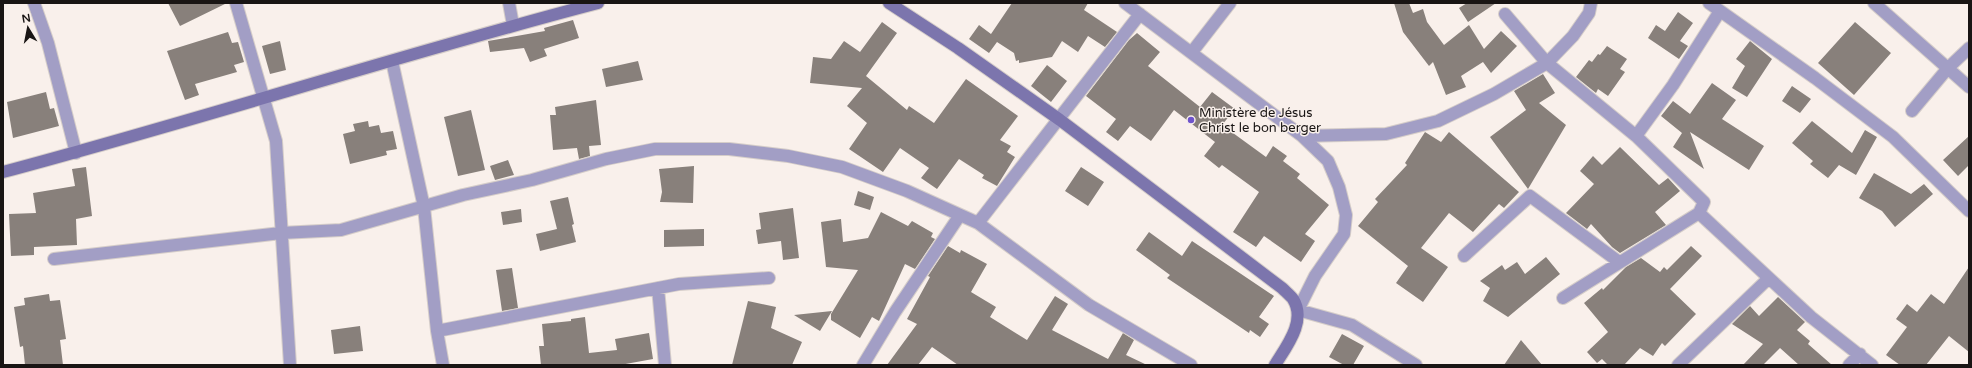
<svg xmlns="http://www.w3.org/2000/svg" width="1972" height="368" font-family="'Varela Round',sans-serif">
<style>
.building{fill:#88807b}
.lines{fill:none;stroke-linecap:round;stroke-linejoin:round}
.street-casing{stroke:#d5cdc9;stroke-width:14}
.secondary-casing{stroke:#d5cdc9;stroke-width:14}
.street{stroke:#a29ec5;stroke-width:12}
.secondary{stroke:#7c75ad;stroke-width:12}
.poi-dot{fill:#6e53cc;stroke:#f9f0eb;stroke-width:1.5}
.labels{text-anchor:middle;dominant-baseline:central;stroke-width:3;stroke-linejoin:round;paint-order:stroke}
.poi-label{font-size:13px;fill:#191514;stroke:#f9f0eb;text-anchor:start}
</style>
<rect width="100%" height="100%" fill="#f9f0eb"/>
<path class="building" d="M168,3h59l-47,23z
M1012,3h76l-4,7 33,22 -12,15 -17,-11 -10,16 -16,-11 -10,16 -33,6v-3l-3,1 -2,-8 -17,-11 -8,11 -20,-14 10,-14 12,9z
M1394,3h15l4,10 10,-4 4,13 17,23 25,-20 15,24 17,-18 16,15 -26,27 -8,-11 -22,14 5,11 -20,8 -13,-33 -4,4 -26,-34z
M1467,3h29l-28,19 -9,-14z
M1678,12l15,11 -13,18 8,5 -9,13 -31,-21 8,-13 9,6z
M573,20l6,18 -35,11 3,7 -17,6 -6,-14 -34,4 -2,-11 57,-10 -1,-3z
M882,22l15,11 -31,43 41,34 2,-4 25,17 32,-44 52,37 -18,24 11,6 -4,6 8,5 -18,29 -15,-8 2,-3 -25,-16 -22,30 -16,-11 8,-10 -29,-20 -17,24 -34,-23 18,-26 -20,-17 15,-18 -52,-5 3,-26 18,2 13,-18 16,11z
M1855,22l36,31 -37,42 -36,-32z
M228,32l4,11 6,-1 6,20 -10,3 3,7 -42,12 4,11 -14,5 -18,-49z
M1137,33l23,19 -12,14 52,41 12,-15 23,17 -13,16 44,32 7,-11 14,10 -4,5 17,13 -3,4 32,27 -24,29 10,7 -14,21 -37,-26 -8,11 -23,-15 26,-40 -37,-27 -3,3 -15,-12 11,-14 -41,-32 -23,31 -21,-15 -12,15 -12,-9 10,-13 -30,-23 43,-56z
M280,41l6,29 -16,4 -8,-28z
M1750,41l22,18 -25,38 -15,-9 13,-22 -9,-7z
M1607,46l20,13 -7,10 5,3 -17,24 -10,-7 -2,4 -20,-16 13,-17 3,2 6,-8 2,1z
M638,61l5,19 -37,7 -4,-18z
M1047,65l20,16 -16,21 -20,-16z
M1543,74l12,19 -16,10 27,22 -38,64 -38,-52 36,-27 -12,-19z
M1712,83l24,17 -14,19 42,27 -15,24 -59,-38 14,37 -31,-22 9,-14 -21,-17 12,-15 17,13z
M1792,86l19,13 -11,14 -18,-12z
M46,92l4,17 4,-1 5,18 -46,12 -6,-36z
M596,100l5,45 -12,1 1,10 -11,3 -2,-11 -24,2 -3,-35h6l-1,-8z
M471,110l14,60 -27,6 -14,-59z
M368,121l1,6 10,-2 2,8 12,-2 4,18 -11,2 1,4 -37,9 -7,-30 12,-3 -2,-7z
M1812,121l40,32 13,-23 12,7 -21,38 -17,-10 -11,13 -18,-14 3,-3 -21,-18z
M1425,132l16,10 8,-10 70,60 -15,16 -5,-4 -26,28 -24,-19 -28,35 27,19 -25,35 -27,-19 12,-17 -50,-40 20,-24 -3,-3 32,-34 -2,-2z
M1969,136v29l-11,11 -15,-16z
M1620,147l39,38 9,-7 12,13 -25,21 11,13 -46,28 -8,-6 -21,-23 -4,5 -21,-16 28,-29 -14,-13 13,-15 9,9z
M508,160l6,15 -19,5 -5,-14z
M694,166l-1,37 -33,-1 2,-10 -3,-23z
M86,167l6,49 -16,3 1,26 -43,2v8l-23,1 -2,-42 27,-1 -3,-20 42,-7 -3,-17z
M1081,167l23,15 -16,24 -23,-15z
M1874,173l37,21 13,-10 9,10 -38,33 -13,-16 -23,-13z
M858,191l16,6 -4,13 -16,-5z
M568,197l6,27 -2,1 4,17 -36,9 -4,-17 21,-5 -7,-28z
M793,208l6,50 -16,2 -2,-19 -23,3 -2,-14 5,-1 -2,-16z
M521,209l1,13 -19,3 -2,-13z
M881,212l27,14 4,-5 21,12 -2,4 4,2 -20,30 -10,-5 -26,57 -7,-4 -12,21 -29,-18v-6l27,-44 -32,-3 -5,-45 20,-3 2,23 25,-4z
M704,229v17l-40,1v-17z
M1149,232l33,24 10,-15 82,55 -15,21 10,7 -9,13 -10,-7 -1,3 -82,-55 3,-3 -34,-25z
M948,246l12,7 1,-3 26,14 -16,28 25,15 -6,10 37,23 28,-44 13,8 -16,26 56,29 15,-26 11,7 -8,15 21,10h-189l-26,-18 -14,18h-31l30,-41 -10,-5 23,-42 -2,-1z
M1691,246l11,10 -32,33 26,25 -31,32 -3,-3 -9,13 -13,-8 -16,17h-16l-6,-6 -5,4 -10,-11 21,-20 -24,-29 18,-15 1,2 23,-23 15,-9 19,14 4,-5 3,3z
M1546,257l14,17 -52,43 -25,-16 7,-13 -10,-7 22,-16 3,5 12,-8 8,12z
M1969,267v85l-20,-16 -23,29h-26l-14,-10 21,-28 -11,-8 11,-15 10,8 14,-18 13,10z
M512,268l6,40 -16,3 -6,-41z
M49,294l1,7 10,-1 6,39 -6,1 3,25h-38l-2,-19 -3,1 -6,-40 11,-2 -1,-7z
M1778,297l27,25 -8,8 13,11 -2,3 24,21h-33l-19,-17 -17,17h-20l20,-21 -31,-20 18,-18 9,10z
M748,301l28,6 -5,21 31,14 -10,23h-60z
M832,311l-12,20 -26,-16z
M585,317l4,36 28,-3 -2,-11 34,-6 4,26 -33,6h-79l-2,-19h5l-2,-22 29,-3v-2z
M360,326l3,25 -29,3 -3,-24z
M1342,334l22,12 -11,19h-9l-15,-8z
M1521,340l21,25h-38z"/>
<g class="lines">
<g class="street-casing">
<path id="street" d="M34,3l14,40 28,110
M236,3l40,138 14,224
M509,3l4,22
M1125,3l177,133 26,25 11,26 7,28 -2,19 -29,42 -17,34 54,15 64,40
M1709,3l106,75 78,59 76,74
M1874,3l95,84
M1505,14l42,49 89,73 68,66 -5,11 -136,85
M1192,52l38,-49
M392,61l32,146 13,124 6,34
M1912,111l36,-43 21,-20
M1302,136l84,-2 52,-13 56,-27 53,-31 26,-27 16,-23 2,-10
M1636,136l37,-51 47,-74
M1699,213l112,104 61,48
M978,223l162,-209
M1464,256l66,-60 89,66
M54,259l227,-26 60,-3 122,-35 69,-15 74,-21 49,-10h74l59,7 54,11 65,24 71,32 111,82 102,60
M658,288l7,77
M437,331l242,-47 90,-6
M863,365l32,-53 65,-97
M1678,365l91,-87
M1849,365l11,-11"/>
</g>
<g class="secondary-casing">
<path id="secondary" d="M889,3l69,45 102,72 222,168c4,4 8,7 11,11 14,22 -7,48 -18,66
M3,172c199,-53 396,-117 595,-169"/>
</g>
<use href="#street" class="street"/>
<use href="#secondary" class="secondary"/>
</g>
<circle class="poi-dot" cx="1191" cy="120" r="4"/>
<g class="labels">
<g class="poi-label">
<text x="1199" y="113">Ministère de Jésus<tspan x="1199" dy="15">Christ le bon berger</tspan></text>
</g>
</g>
<rect width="1972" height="368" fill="none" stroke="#191514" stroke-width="8"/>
<g transform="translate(28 28) rotate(350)" stroke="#f9f0eb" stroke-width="3" paint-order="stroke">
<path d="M0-3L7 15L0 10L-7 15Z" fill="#191514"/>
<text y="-6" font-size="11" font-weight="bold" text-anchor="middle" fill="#191514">N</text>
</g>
</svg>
